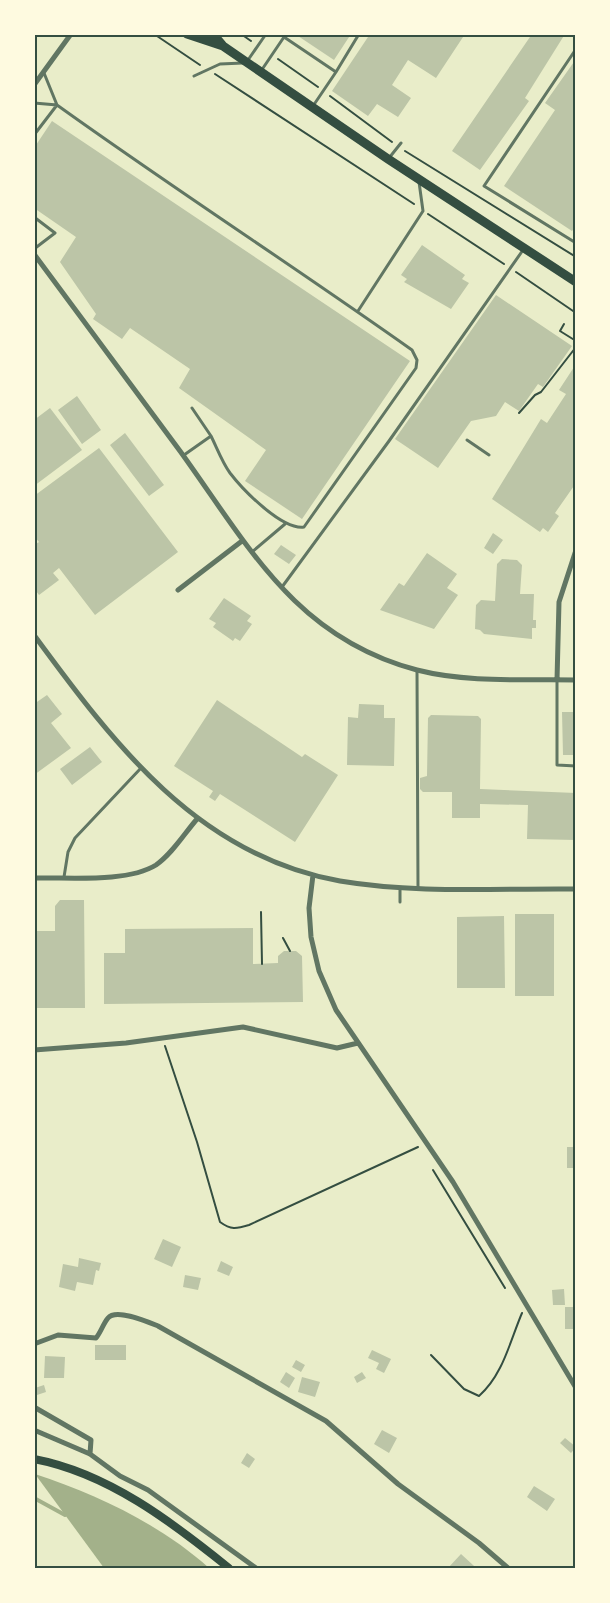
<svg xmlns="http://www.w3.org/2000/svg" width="610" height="1603" font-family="Inter,sans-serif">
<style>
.water{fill:#a3b18a}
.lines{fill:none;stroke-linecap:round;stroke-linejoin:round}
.stream{stroke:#a3b18a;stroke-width:4}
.building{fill:#bcc5a7}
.path{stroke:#344e41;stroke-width:2}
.service{stroke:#617663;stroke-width:3}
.minor{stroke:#617663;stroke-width:5}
.secondary{stroke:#344e41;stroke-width:8}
.primary{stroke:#344e41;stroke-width:9}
.neatline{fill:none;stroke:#344e41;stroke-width:2}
</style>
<rect width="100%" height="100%" fill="#e9edc9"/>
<path class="water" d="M35,1474c61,20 125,50 174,94h-105z"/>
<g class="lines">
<path class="stream" d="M34,1498l31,17"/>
</g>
<path class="building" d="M295,34h56l-17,26z
M370,34h95l-29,44 -28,-18 -16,25 19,13 -13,19 -21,-13 -9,12 -36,-25z
M532,34h33l-40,64 4,3 -49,69 -28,-19z
M576,59v167l-4,5 -68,-45 51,-76 -10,-7z
M52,121l358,240 -108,158 -57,-38 21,-31 -87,-62 11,-19 -60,-41 -8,11 -29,-20 3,-5 -36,-52 16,-25 -42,-29v-60z
M422,245l43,30 -3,4 7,4 -18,26 -47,-27 3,-3 -6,-4z
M496,295l76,51 -29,41 -5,-3 -19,27 -14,-9 -9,14 -25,5 -33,47 -43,-29z
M576,364v119l-21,30 4,3 -11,16 -5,-4 -3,4 -48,-33 49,-80 6,4 19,-29 -7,-4z
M77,396l24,34 -19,14 -24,-34z
M50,408l32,42 -48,36v-66z
M125,433l39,52 -15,11 -39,-51z
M99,448l79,104 -83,63 -36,-47 -6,5 6,7 -20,15 -5,-7v-43l5,-3 -5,-6v-40z
M493,533l10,7 -10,14 -9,-6z
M281,545l15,10 -7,9 -15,-10z
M427,553l30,21 -10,14 11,7 -24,34 -54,-19 19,-27 5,3z
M502,559l15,1 5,5 -2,29h14l-1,26h3v8h-4v11l-48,-5 -4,-4 -5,-1 1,-24 5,-5 14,1 2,-37z
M224,598l27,18 -4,5 5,3 -12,17 -5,-3 -2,3 -20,-14 3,-4 -7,-4z
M47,695l15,19 -11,9 20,25 -37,27v-71z
M217,700l85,57 3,-3 33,21 -43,67 -75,-48 -5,7 -6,-4 4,-6 -39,-25z
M359,704l25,1v13h11l-1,48 -47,-1 1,-48 10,1z
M562,712h14v43h-13z
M431,715l47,1 3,3 -1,70 96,4v47l-49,-1 1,-34 -48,-1v14h-28v-26h-29l-3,-3v-11l7,-2 1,-58z
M90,747l12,15 -30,23 -12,-16z
M60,900h24l1,108h-49l-1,-77h20v-25z
M515,914h39v82h-39z
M504,916l1,72h-48v-71z
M253,928v36l25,-1v-7l6,-5h12l6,5 1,46 -199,2v-51h21v-24z
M567,1147h9v21h-9z
M163,1239l18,8 -9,20 -18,-8z
M79,1258l22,5 -2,8 -3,-1 -3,15 -16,-3 -2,9 -16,-4 4,-23 15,3z
M221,1261l12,6 -4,9 -12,-5z
M185,1275l16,3 -3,12 -15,-3z
M564,1289l1,16h-12l-1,-15z
M565,1307h11v22h-11z
M95,1345h31v15h-31z
M372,1350l19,9 -7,14 -8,-4 3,-6 -11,-5z
M45,1356l20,1 -1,21h-20z
M296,1360l9,5 -4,7 -9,-5z
M286,1372l9,6 -6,10 -9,-6z
M362,1372l4,6 -9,5 -3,-6z
M302,1377l18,5 -5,15 -17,-5z
M44,1385l2,7 -9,3 -2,-7z
M382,1430l15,8 -8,15 -15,-9z
M565,1438l11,9 -5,6 -11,-10z
M247,1453l8,6 -6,9 -8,-5z
M534,1486l21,13 -8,12 -20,-14z
M461,1554l12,11 3,3h-28z"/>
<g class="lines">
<path class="path" d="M154,34l46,31
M241,34l10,7
M278,59l40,28
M215,74l199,130
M330,96l62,46
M405,151l171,106
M428,214l76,50
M516,272l60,41
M564,324l-4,7 16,10
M519,413l16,-18 6,-3 35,-45
M261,912l1,52
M283,938l7,13
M165,1046l32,96 23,80c11,8 16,7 29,3l169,-78
M433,1170l72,118
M431,1355l33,34 15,7c24,-21 31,-55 43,-83"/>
<path class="service" d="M576,49l-92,137 92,57
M248,60l18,-26
M261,71l23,-34 52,35 23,-38
M44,73l13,32
M194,76l26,-12 23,-1
M34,103l23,2c117,84 238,162 355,245l5,10 -1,8 -112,159c-22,3 -61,-37 -74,-54 -8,-11 -13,-25 -19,-37l-27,19
M313,106l23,-34
M34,135l23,-30
M389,158l12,-15
M34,217l21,16 -21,16
M358,311l65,-100 -4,-29
M192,408l19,28
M467,440l22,15
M252,552l33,-28
M282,587l107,-146 134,-191
M417,670l1,217
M557,680v85l19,1
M64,877l4,-25 7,-14 66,-70
M400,902v-14"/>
<path class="minor" d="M34,85l37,-51
M34,254c49,66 97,131 146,197 68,94 115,187 237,219 51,13 106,9 159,10
M178,590l64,-49
M34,635c80,109 164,221 306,246 77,13 158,7 236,8
M557,680l2,-78 17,-52
M313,875l-4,33 2,29 8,34 17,39 117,172 123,206
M34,878c34,-1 93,5 122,-13 16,-11 28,-31 41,-46
M34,1050l92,-7 117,-16 94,21 21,-5
M34,1344l24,-9 38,3c5,-6 7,-14 12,-20 8,-10 40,4 50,8l168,95 72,63 81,59 29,25
M34,1407l57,33 -1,14
M34,1430l56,24 30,22 28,14 108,78"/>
<path class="secondary" d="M34,1459c74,14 138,63 195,109"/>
<path class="primary" d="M187,34l36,12
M213,34l10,12 165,113 188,123"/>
</g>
<rect width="610" height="1603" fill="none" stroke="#fefae0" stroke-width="72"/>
<rect x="36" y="36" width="538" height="1531" class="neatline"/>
</svg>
